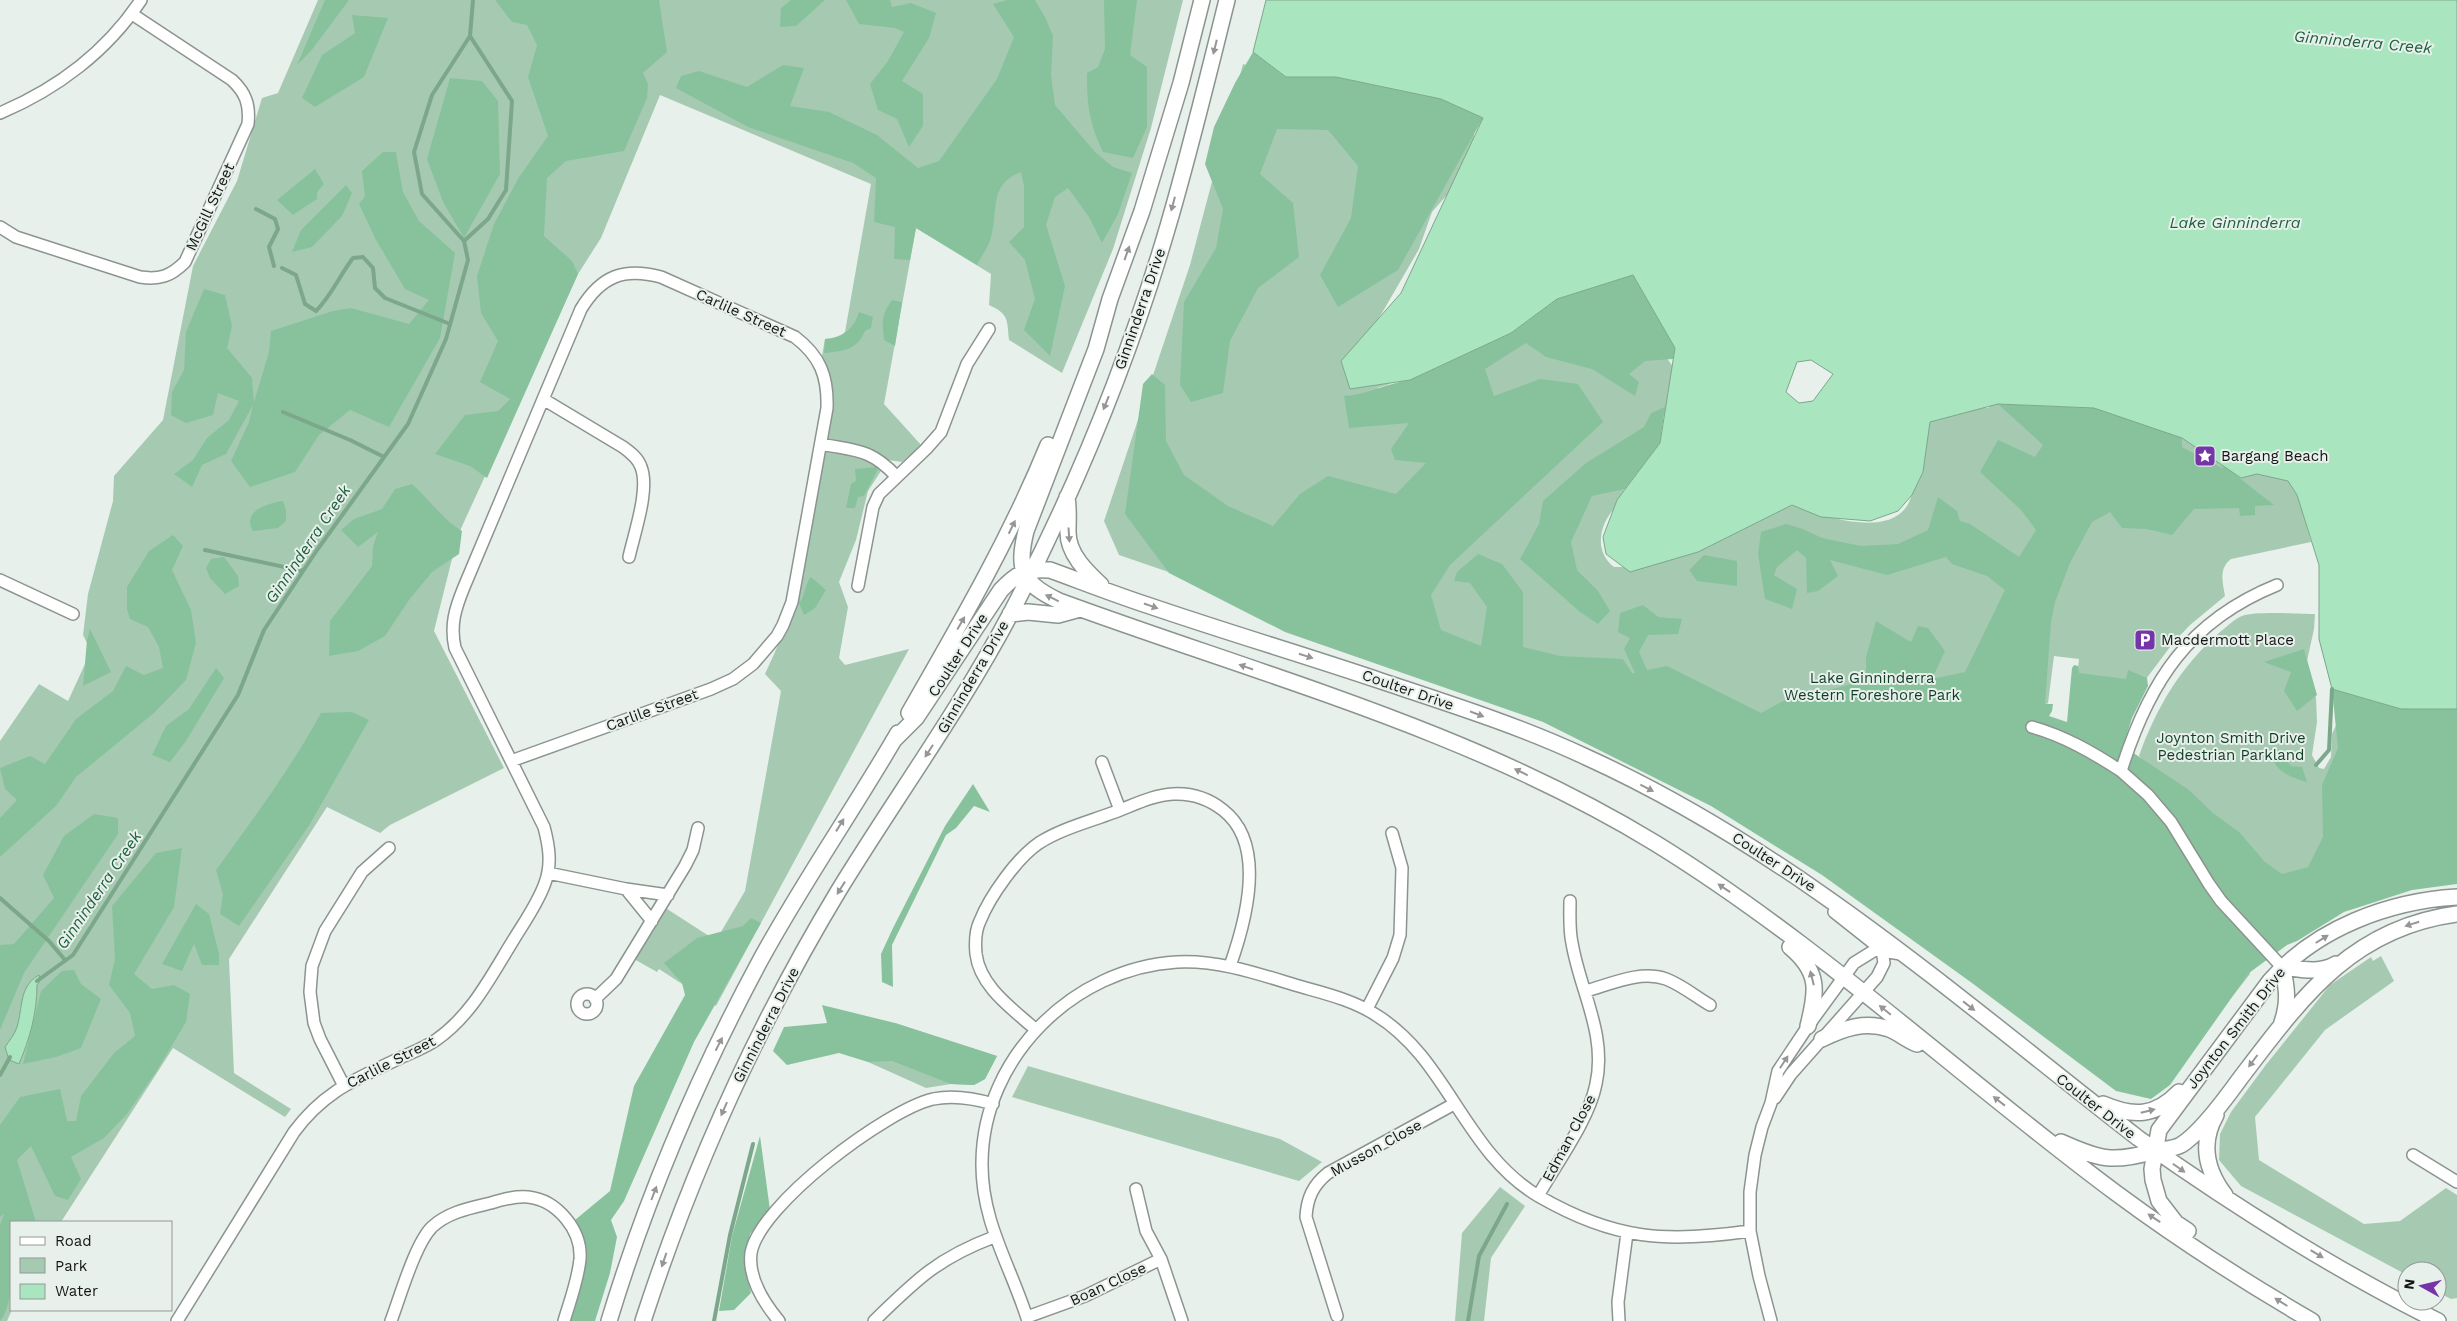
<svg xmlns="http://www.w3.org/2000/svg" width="2457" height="1321" font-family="'Work Sans',sans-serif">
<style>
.green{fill:#a5cab1}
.forest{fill:#88c29d}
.water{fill:#a9e5be;stroke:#7ca78b;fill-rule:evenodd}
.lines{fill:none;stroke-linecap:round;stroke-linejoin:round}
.stream{stroke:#7ca78b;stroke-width:4}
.minor-casing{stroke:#8c948f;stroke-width:14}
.major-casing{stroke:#8c948f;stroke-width:18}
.minor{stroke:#fff;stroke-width:11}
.major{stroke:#fff;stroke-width:15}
.oneway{fill:#959695}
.labels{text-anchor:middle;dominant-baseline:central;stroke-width:4;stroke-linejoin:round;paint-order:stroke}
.street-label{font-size:15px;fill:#131614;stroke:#e8f0eb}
.poi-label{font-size:15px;fill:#131614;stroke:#e8f0eb;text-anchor:start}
.park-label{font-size:15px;fill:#103e25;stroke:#e8f0eb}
.water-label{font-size:16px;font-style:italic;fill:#1f613e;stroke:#e8f0eb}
</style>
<rect width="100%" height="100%" fill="#e8f0eb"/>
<path class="green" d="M318,0h865l-32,128 -38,121 -51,124 -53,-33c-2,-20 0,-26 -20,-35l2,-31 -75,-46 -32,176 38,42 -20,16 -14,-2 -20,31 -12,49 -17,42 9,25 -9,51 6,7 64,-16 -193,357 -57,-37 -2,3 -23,-13 30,-52 45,29 12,-4 24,-41 36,-200 -16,-17 19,-42 14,-40 18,-92 13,-109 -7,-35 3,-17 14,-1 6,-6 26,-148 -211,-89 -59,143 -23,36 -120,261 -24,96 70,137 -114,57 -10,8 -53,-26 -98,152 5,114 57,36 -6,8 -112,-69 -112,174h-50l1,88 -5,11h-7v-580l39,-57 29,17 23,-50 -8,-16 5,-41 25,-93 1,-25 49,-56 30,-154 44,-85 25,-83 16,-5z
M1243,64l230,68 2,7 -15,41 -28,32 -13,37 -37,64 -20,29 7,44 24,-3 -16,5 18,2 135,-65 129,22 17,24 3,14 -65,124c-15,16 -20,43 0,58h13l164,-65c28,15 111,42 121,-9 3,-18 -1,-50 -2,-69l68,-17 10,1 7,-6 15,9 169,23 115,47 17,61 -80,17c-13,10 -8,24 -6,37l-35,29 -17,18 -27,36 -73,35 6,-55 -25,-3 -6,47 -9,6 211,245v20l-40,51 -455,-220 -540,-217 -96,-33 -15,-34 86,-256z
M2315,614l-1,15 -7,32 1,13 8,24 1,24 -5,33 7,13 5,1 7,-12 1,-23 5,-11 -1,-7 115,160 -143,46 -169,-166c17,-48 42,-90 81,-124 7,-5 14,-13 22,-16 14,-5 56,-2 73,-2z
M2381,956l13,25 -69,49 -70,87 4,43 105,64 36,-3 46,-33 11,7v103l-6,1 -14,-7v-21h-30v4l-166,-89 -22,-26 1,-26 11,-22 34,-46 65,-81 41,-28 2,4z
M895,1023l102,33 -12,23 -11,6 -23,-1 -25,4 -58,-26z
M1028,1066l252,73 42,23 -23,19 -287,-84z
M1500,1187l25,19 -34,52 -7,63h-29l7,-88z"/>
<path class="forest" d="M325,0h24l-38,51 -14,14z
M495,0h164l8,52 -24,21 5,11 -1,14 -23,53 -58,10 -19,17 -3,58 28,25 6,13 -91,204 -17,-12 -35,-12 30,-39 33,-4 12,-12 -30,-17 18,-41 -17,-28 -4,-37 17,-52 25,-47 29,-41 -20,-59 9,-32 -10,-20 -15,-3z
M791,0h34l-29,26 -16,1 1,-19z
M846,0h44l2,7 19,-4 25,10 -7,25 -27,43 21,13v32l-14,21 -12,-28 -19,-9 -8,-26 18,-23 16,-29 -9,-4 -36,-4z
M1007,0h28l10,17 8,19 -2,39 4,30 40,47 18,15 19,6 -14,41 -16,29 -13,-26 -21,-29 -13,9 -9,28 19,61 -15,70 -26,-26 11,-31 -10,-39 -16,-18 15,-15v-41l-3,-14c-33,13 -22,37 -30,65 -2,10 -10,19 -14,28l-61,-37 -6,32 -16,-1 1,-32 -21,-5 2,-44 -23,-15 -105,-36 -72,-39 5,-12 18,-5 48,16 36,-22 21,3 -14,38 39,6 48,23 41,33 21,-7 58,-82 17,-42 -21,-33z
M1104,0h33l-7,55 17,12v60l-14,31 -30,-6c-14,-30 -16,-46 -16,-79l11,-6 7,-18z
M352,15l36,3 -24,59 -49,30 -13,-9 20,-43 33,-22z
M1253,52l33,25h50l105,22 42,19 -85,152 -60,37 -18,-32 31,-57 7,-52 -30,-36 -51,-1 -17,45 33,29 6,54 -41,31 -28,53 -7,52 -32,9 -11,-17 4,-83 32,-54 7,-39 -18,-45 9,-37 21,-44z
M450,78l32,3 16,20 2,73 -36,64 -21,-36 -16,-43z
M383,152h13l7,40 16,29 36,32 -15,85 -51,89 -39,-17 -31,25 -24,37 -45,15 -19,-26 18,-39 4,-17 -27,49 -24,11 -10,22 -18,-13 19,-14 14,-22 22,-18 10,-19 -21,-8 -5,22 -27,8 -15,-8 1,-23 12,-22 2,-38 18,-43 21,6 7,31 -5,22 25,30 2,24 15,-50 2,-21 62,-20 18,-3 58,16 20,-24 -24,-11 -29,-49 -17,-36 6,-8 -3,-25z
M315,169l9,15 -7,8v7l-24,16 -16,-15z
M346,185l6,8 -10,23 -30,31 -20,5 9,-22z
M1633,275l42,73 -2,11 -28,2 -16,13 10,8 -4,14 -43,-27 -46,-12 -20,-14 -41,26 9,27 46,-17 38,5 25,38 -153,143 -19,30 10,35 40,16 6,-39 -17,-24 -16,-2 3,-9 21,-18 24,10 21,28v55l37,9 63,3 9,14h3l-11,-24 6,-11 -12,-6 2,-19 23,-8 15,12 24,2 -4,15 -30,1 -9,17 8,18 20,-4 94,47 39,-21 29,-2 37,-10v-23l10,-36 35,21 7,-16 10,2 17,23 -13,28 33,-7 40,-82 -18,-14 -35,-12 -6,-7 -59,18 -57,-15 8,16 -20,15 -11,2 -1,-35 -9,-8 -20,17 -3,8 23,14 -5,20 -27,-10 -7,-45 3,-22 25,-8 17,5 19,9 39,8 37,-2 30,-14 10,-33 19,14 3,10 10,3 49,33 17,-27 -15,-20 -41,-38 18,-32 37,17 8,-12 -45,-41 97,4 87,30v9l40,21 2,-2 50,39 -19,1v9l-15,1 -1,-8 -45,1 -22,26 -25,-6 -25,-1 -12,-16 -18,10 -22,41 -15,39 -4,20 -6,82h8l-1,7 -3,5 18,6 5,-54 2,-3 4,1 1,7 47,6 2,-9 19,8 1,8 -16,32 -9,28 66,44 24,23 26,19 26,30 17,12 26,-7 15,-30 -1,-52 16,-37 -6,-59 69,20h56v175l-45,6 -68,22 -47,29 -10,4 -38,28 -79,112 -19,14 -35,-8 -144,-108 -150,-108 -111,-69 -168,-84 -258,-90 -116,-59 -44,-59 18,-130 9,-10 13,11 1,56 18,34 44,31 45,20 27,-32 28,-18 68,18 30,-31 -31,-3 -4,-11 18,-26 -60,5 -5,-32c23,-1 43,-13 66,-16l101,-47 46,-34z
M892,300l10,2 -7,44 -11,-6c-2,-19 -3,-24 8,-40z
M859,312l14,5 -2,11 -6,3c-8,19 -21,20 -41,22l1,-14c17,-1 29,-10 34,-27z
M1665,407l-5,36 -35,46 -33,7 -21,46 6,28 21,21 12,20 -12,13 -18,-12 -60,-53 19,-35 4,-23 43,-38 58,-36 7,-14z
M876,467l2,2 -14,27 -6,1 -3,11h-9l5,-24 5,-3 -1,-12z
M412,484c17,15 30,35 50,47l-3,23 -27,18 -23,28 -24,36 -27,15 -29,5 1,-35 42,-55 1,-20 5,-14 -20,15 -17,-17 13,-11 28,-10 13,-20z
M283,501l3,9v11l-8,7 -25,3c-12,-20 15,-28 30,-30z
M173,535l10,11 -11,24 19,40 5,33 -10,37 -32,33 -78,64 -20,29 -56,51v-39l17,-18 -12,-11 -5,-21 30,-12 15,8 31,-45 37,-28 13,-25 18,9 19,-7 -4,-21 -11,-20 -18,-8 -3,-10v-22l22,-36z
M1704,555l33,6v25l-40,-5 -8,-11z
M224,557l14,19 1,10 -14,8 -15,-16 -4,-10 5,-9z
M811,577l15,13 -11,18 -11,7 -5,-12c7,-8 5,-18 12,-26z
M90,629l21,43 -28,14 4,-46z
M2304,649l13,46 -20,16 -13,-20 7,-19 -27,-10z
M216,668l8,10 -38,63 -16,21 -18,-7 14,-29 23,-17z
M352,712l17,8 -59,104 -71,102 -19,-12 3,-20 -7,-24c37,-51 75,-102 105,-157z
M2276,747l15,19 11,1 5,15c-21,-6 -32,-11 -38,-32z
M973,784l17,28 -16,-6 -18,22 -10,7 -54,110 1,42 -11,-5 -1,-28 12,-26 52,-102z
M94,814l24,4v16l-94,139 -24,57v-85l14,-1 40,-46 -11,-23 21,-39z
M182,848l-8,59 -40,67 18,15 22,-4 16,9 -4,28 -30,50 -29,42 -23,24 -33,19 10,22 -13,21 -13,-4 -24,-50 -14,14 19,62h-25c0,24 5,82 -11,99v-96l4,-11 -4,3v-92l20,-28 40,-8 7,32h9l5,-25 33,-43 21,-17 -5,-23 -21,-28 6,-26 -3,-53 44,-53z
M196,904l13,10 10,40v11h-17l-8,-21 -12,27 -20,-7z
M751,918l10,5 -67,119 -70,159 -13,19 6,17 -7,36 -15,48h-25c12,-38 23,-63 5,-101l35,-29 24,-105 51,-91 -3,-12 -18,-20 33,-25 46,-12z
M74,970l7,14 20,15 -20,49 -25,9 -33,7 18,-73 21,-20z
M822,1005l73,18 102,33 -12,23 -11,6 -23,-1 -59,-23 -24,1 -29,-9 -52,12 -14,-14 11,-24 43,-4z
M760,1136l10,74 -20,24 -5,29 6,30 -17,17 -15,1 13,-75z"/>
<path class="water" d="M1266,0h1191v709h-56l-69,-20 -13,-50v-74l-22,-70 -9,-14 -31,-7 -16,4 -59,-40 -88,-30 -96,-4 -68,18 -7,50 -11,23 -14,16 -28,10 -49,-4 -29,-12 -94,47 -68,20 -24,-18 -3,-17 14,-37 43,-57 15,-95 -42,-73 -76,24 -46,34 -101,47 -60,9 -9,-28 60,-68 82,-175 -42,-19 -105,-22h-50l-33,-25zM1811,360l22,14 -20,27 -14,2 -13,-11 11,-30z
M39,975l1,6 -3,4c0,28 -7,53 -18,79l-10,-4 -4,-13c4,-6 10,-13 12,-20 6,-20 2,-41 22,-52z"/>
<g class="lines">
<path class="stream" d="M256,209l19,10 3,10 -9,18 5,19
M464,241l-42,-47 -8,-42 18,-57 38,-59
M282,268l14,7 9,29 11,7c15,-15 24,-36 37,-53l10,-1 10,11 2,20 10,10 65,26
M283,412l67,28 34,17
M205,550l98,21
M2316,765l13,-15 3,-61
M0,898l49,43 16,19
M37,981l36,-26 165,-260 26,-65 53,-80 91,-126 38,-85 22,-79 -4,-19 24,-22 18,-29 6,-89 -42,-65 3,-36
M0,1075l10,-18
M714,1321l16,-86 23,-91
M1468,1321l11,-65 28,-52"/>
<g class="minor-casing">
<path id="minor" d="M0,113c57,-24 107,-62 141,-113
M0,227l16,10 124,40c20,3 31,-1 45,-15l63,-138c2,-19 -2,-31 -16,-44l-100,-66
M543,399l80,48c7,5 15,11 18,20 9,22 -7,67 -12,90
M821,444c34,7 49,4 75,32
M0,580l73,34
M2277,585c-89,36 -128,97 -156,186l27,24 23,27 38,62 12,17 61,66
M858,586l15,-79 6,-13 47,-45 15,-17 26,-68 22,-35
M2032,727c32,9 60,25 89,44
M1102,762l18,48
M548,873l78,16 26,32
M626,889l42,6
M1586,991c25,-7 54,-21 80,-12 16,6 30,18 44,26
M577 1004a10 10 0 1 1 20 0a10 10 0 1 1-20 0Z
M595,999l21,-20 69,-113 8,-16 5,-22
M1367,1009l26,-51 7,-23 2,-67 -10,-35
M1036,1030c-23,-21 -56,-43 -60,-76 -1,-11 -1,-23 4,-33 10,-25 37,-63 59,-78 22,-14 49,-21 73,-30 20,-7 40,-18 61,-19 18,-1 36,5 50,16 44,34 23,111 7,156
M344,1086l-24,-47 -6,-16 -4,-31 2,-26 13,-35 37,-59 27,-24
M1775,1098l16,-24 86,-97 7,-14 -2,-13 -48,-38
M2413,1155l44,27
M1538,1196c18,-32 51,-76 58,-112 11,-50 -16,-93 -24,-141 -3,-13 -2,-28 -2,-42
M1161,1259l21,62
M1337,1316l-31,-99c1,-19 7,-32 22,-44l126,-69
M1027,1317l58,-21 76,-37 -15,-28 -10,-42
M177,1321l117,-189c31,-42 63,-53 108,-75 11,-5 24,-10 34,-17 36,-25 55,-64 78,-101 11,-18 24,-36 31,-56 7,-19 4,-37 -1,-56l-89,-179c-5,-23 0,-39 9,-61l117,-278c20,-33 43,-42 80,-32l134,60c25,19 33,39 32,71l-35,194 -9,23 -6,11 -24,28 -20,15 -22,10 -200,72
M391,1321c9,-24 24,-77 41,-94 16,-15 38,-19 59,-24 13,-4 24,-7 37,-6 29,3 54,33 52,62 -2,21 -10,42 -16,62
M779,1321c-15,-18 -31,-44 -28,-68 8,-48 135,-143 182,-154 20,-4 40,-1 60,5
M874,1321c42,-41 64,-63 120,-84
M1028,1321c-17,-55 -47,-99 -46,-159 1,-105 92,-194 195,-200 41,-2 79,11 118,23 27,8 56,14 81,30 72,44 88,138 164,182 75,43 126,46 210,34
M1619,1321l-1,-19 9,-69
M1771,1321l-12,-45 -9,-45v-39l5,-37 7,-28 9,-24 7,-32 30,-45 46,-63 21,-13 26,4"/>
</g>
<g class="major-casing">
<path id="major" d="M1202,0l-21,83 -39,128 -32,88 -14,50 -70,182c-10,40 -3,53 33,70 201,74 411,129 596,242 164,101 306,235 461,350 62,46 129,89 196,128
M1067,497c2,12 1,23 1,35 0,22 18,39 33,53
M1010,614l18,-2 30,3 22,-6
M909,713c51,-89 100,-173 139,-268
M893,741l23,-23 85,-128c16,-17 25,-22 49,-20 33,12 66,25 100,36 76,26 154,49 231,75 69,23 139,45 205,76 207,94 374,243 552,381 96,68 195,131 300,183
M1790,947c30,25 27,44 18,79
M2282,967c19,2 37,7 54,-3
M2282,1022c7,-19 5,-36 0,-55
M1822,1039c22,-11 43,-18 67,-10 10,4 18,11 28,15
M2103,1104c30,13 52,13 76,-12
M2216,1115c-16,28 -10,55 9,80
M2061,1142c40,18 52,21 94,9 8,-2 19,-2 26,-6 18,-11 45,-47 58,-65 61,-80 111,-152 218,-166
M2188,1231l-12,-8 -17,-22 -6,-21 -1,-11 7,-39 111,-149c46,-53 119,-80 187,-84
M609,1321c38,-125 90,-247 152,-362 42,-77 93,-150 137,-226
M643,1321c49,-151 114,-295 196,-431 57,-93 122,-182 173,-279 64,-122 117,-252 156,-385 22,-75 40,-150 59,-226"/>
</g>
<use href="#minor" class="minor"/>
<use href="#major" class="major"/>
</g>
<defs><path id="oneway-solid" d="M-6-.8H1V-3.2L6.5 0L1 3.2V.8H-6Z" transform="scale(1.25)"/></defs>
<g class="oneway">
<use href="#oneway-solid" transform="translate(1215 47) rotate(104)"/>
<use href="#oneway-solid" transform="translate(1173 204) rotate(105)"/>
<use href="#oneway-solid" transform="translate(1127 253) rotate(-70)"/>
<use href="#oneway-solid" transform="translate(1106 403) rotate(112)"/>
<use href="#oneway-solid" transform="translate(1012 527) rotate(-64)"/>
<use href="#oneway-solid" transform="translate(1069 535) rotate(86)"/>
<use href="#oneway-solid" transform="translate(1052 598) rotate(-154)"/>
<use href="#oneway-solid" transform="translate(1151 606) rotate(19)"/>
<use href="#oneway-solid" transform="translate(961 623) rotate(-60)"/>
<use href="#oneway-solid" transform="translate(1306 656) rotate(18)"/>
<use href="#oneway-solid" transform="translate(1246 667) rotate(-161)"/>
<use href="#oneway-solid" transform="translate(1477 714) rotate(21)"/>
<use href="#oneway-solid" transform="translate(929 751) rotate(123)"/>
<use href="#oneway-solid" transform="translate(1521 772) rotate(-154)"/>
<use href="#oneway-solid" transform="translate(1647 788) rotate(27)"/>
<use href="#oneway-solid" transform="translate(840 825) rotate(-58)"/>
<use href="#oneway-solid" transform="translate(841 888) rotate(122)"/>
<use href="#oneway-solid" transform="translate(1724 888) rotate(-146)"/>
<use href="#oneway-solid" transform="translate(2412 924) rotate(162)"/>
<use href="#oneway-solid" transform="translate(2322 939) rotate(-32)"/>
<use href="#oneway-solid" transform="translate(1812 978) rotate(-104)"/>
<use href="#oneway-solid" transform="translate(1969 1006) rotate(38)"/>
<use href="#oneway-solid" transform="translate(1885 1010) rotate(-141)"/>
<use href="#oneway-solid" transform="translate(719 1044) rotate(-63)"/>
<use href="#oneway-solid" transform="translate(2253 1061) rotate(127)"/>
<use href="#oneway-solid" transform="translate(1784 1062) rotate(-57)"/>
<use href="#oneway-solid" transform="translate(1999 1101) rotate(-142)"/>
<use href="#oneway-solid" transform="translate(724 1109) rotate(114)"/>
<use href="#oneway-solid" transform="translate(2148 1111) rotate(-14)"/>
<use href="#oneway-solid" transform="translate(2179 1168) rotate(35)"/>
<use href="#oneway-solid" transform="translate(654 1193) rotate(-69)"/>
<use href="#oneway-solid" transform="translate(2154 1218) rotate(-146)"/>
<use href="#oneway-solid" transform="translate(2317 1254) rotate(31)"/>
<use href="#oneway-solid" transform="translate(664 1260) rotate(109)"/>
<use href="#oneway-solid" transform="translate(2281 1302) rotate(-148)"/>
</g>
<defs>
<g id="sight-square" transform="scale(1.125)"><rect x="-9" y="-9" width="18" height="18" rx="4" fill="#7534a8" stroke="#e8f0eb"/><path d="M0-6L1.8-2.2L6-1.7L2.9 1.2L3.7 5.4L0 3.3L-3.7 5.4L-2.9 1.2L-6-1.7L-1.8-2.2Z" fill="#fff"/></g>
<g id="parking-square" transform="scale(1.125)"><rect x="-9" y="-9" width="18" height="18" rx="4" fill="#7534a8" stroke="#e8f0eb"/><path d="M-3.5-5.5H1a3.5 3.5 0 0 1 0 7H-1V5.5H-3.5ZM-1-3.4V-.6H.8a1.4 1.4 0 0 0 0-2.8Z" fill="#fff"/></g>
</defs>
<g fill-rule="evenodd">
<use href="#sight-square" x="2205" y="456"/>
<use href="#parking-square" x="2145" y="640"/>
</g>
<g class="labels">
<g class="street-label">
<text transform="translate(210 207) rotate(-65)">McGill Street</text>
<text transform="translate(1140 309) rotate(-71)">Ginninderra Drive</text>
<text transform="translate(741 313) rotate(24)">Carlile Street</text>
<text transform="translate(958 655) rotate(-57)">Coulter Drive</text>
<text transform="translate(973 677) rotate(-60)">Ginninderra Drive</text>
<text transform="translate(1408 690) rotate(19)">Coulter Drive</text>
<text transform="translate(652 710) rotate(-20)">Carlile Street</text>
<text transform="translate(1774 862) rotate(33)">Coulter Drive</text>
<text transform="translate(766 1025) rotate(-63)">Ginninderra Drive</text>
<text transform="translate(2236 1028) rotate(-52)">Joynton Smith Drive</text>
<text transform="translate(391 1062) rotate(-27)">Carlile Street</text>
<text transform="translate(2096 1106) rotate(38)">Coulter Drive</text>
<text transform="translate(1569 1138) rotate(-62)">Edman Close</text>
<text transform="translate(1376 1148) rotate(-29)">Musson Close</text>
<text transform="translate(1108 1284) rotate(-25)">Boan Close</text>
</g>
<g class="poi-label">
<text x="2221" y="456">Bargang Beach</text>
<text x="2161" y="640">Macdermott Place</text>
</g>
<g class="park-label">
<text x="1872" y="678">Lake Ginninderra<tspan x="1872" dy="17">Western Foreshore Park</tspan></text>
<text x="2231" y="738">Joynton Smith Drive<tspan x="2231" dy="17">Pedestrian Parkland</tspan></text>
</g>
<g class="water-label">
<text transform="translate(2363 42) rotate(5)">Ginninderra Creek</text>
<text x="2235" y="222">Lake Ginninderra</text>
<text transform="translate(308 544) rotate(-56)">Ginninderra Creek</text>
<text transform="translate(99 890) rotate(-56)">Ginninderra Creek</text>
</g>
</g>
<rect x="10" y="1221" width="162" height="90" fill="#e8f0eb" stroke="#939995"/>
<rect x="20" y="1237" width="25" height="8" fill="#ffffff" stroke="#939995"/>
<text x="55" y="1246" font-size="15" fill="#131614">Road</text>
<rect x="20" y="1258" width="25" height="15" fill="#a5cab1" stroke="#939995"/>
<text x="55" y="1271" font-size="15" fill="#131614">Park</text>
<rect x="20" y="1284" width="25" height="15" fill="#a9e5be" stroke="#939995"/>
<text x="55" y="1296" font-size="15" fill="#131614">Water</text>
<g transform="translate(2422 1286) rotate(278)"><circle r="24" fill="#e8f0eb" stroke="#939995"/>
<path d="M0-4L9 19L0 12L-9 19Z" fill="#7534a8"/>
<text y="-8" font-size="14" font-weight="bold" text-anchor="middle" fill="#131614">N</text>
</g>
</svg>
